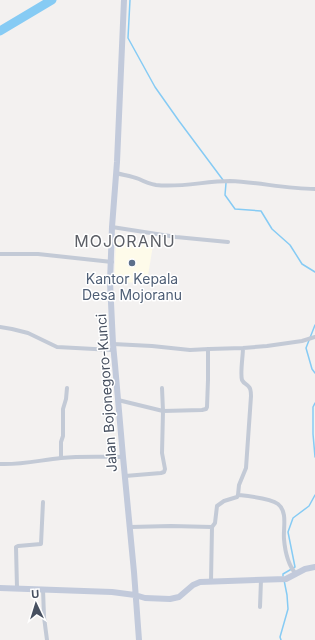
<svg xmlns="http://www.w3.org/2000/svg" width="315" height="640" font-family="Inter,sans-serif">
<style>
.commercial{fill:#fefbea}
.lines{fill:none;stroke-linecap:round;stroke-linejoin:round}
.stream{stroke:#86cbf4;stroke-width:1.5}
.river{stroke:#86cbf4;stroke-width:9}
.street{stroke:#c3cad6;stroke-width:4}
.secondary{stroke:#c2cadb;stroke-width:6}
.service-dot{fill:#5c6f8a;stroke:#fff;stroke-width:1.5}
.labels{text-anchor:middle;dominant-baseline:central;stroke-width:3;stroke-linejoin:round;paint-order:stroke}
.service-label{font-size:14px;fill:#4e5e75;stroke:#fff}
.street-label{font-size:14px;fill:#475060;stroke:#fff}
.quarter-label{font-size:16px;letter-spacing:1px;fill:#5c5f66;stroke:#fff}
</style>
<rect width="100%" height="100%" fill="#f3f1f0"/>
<path class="commercial" d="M116,242l37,3 -6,37 -33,1z"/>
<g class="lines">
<path class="stream" d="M130,0l-2,38 27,49 24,34 44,59
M226,183l-1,12 10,14 26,2 11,18 18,16 12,19 13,8
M315,325l-9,23 6,21 3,4
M315,403l-2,4v27l2,23
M283,576v-2l12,-7 -7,-35 5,-14 16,-12 6,-11
M281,640l-1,-3 8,-28 -1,-14 -3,-15"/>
<path class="river" d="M0,31l52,-31"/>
<path class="street" d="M116,173c7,2 16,3 23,6 6,3 11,5 17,6 25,3 49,-4 74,-4 28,1 56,8 85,8
M112,227l64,10 52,5
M0,254h38l74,8
M0,327l12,2 16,4 29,14 56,3
M113,344l39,2 38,4 19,-1 34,-1 24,-2 35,-5 13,-4
M118,400l45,11 -1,-23
M61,458v-16l2,-6v-27l3,-10 1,-11
M0,464c21,1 41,-4 61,-6 21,-2 41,-1 62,-1
M125,476l36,-3 3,-1 1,-3 -3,-16 1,-42 39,-1 4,-1 1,-2 1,-27v-31
M238,495c10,1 32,3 40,9 10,8 5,24 6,35 1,12 4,26 12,35
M130,527l41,-1 41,1 -1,54
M212,527l3,-4 2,-17 7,-5 13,-4 1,-2 1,-10 7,-17 5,-72c0,-3 0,-7 -2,-9 -2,-3 -5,-3 -7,-7 -2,-7 1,-24 1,-32
M17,588l-1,-41 2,-1 23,-2 2,-42
M43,589l1,28 3,23
M260,607l1,-27"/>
<path class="secondary" d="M124,0l-7,162 -5,65 -2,55 3,62 2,21 8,92 11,115 5,68
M0,588l112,4 23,3 10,3 25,1 9,-2 14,-12 7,-3 86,-3 19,-10 10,-2"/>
</g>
<circle class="service-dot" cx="132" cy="263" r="4"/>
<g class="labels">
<g class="service-label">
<text x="132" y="278">Kantor Kepala<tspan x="132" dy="16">Desa Mojoranu</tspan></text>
</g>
<g class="street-label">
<text transform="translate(106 393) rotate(-94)">Jalan Bojonegoro-Kunci</text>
</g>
<g class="quarter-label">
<text x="125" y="241">MOJORANU</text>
</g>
</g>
<g transform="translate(36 604) rotate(356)" stroke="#ffffff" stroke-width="3" paint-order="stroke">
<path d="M0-3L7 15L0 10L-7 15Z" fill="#475060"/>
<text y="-6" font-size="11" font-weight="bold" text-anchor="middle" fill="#475060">U</text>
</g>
</svg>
